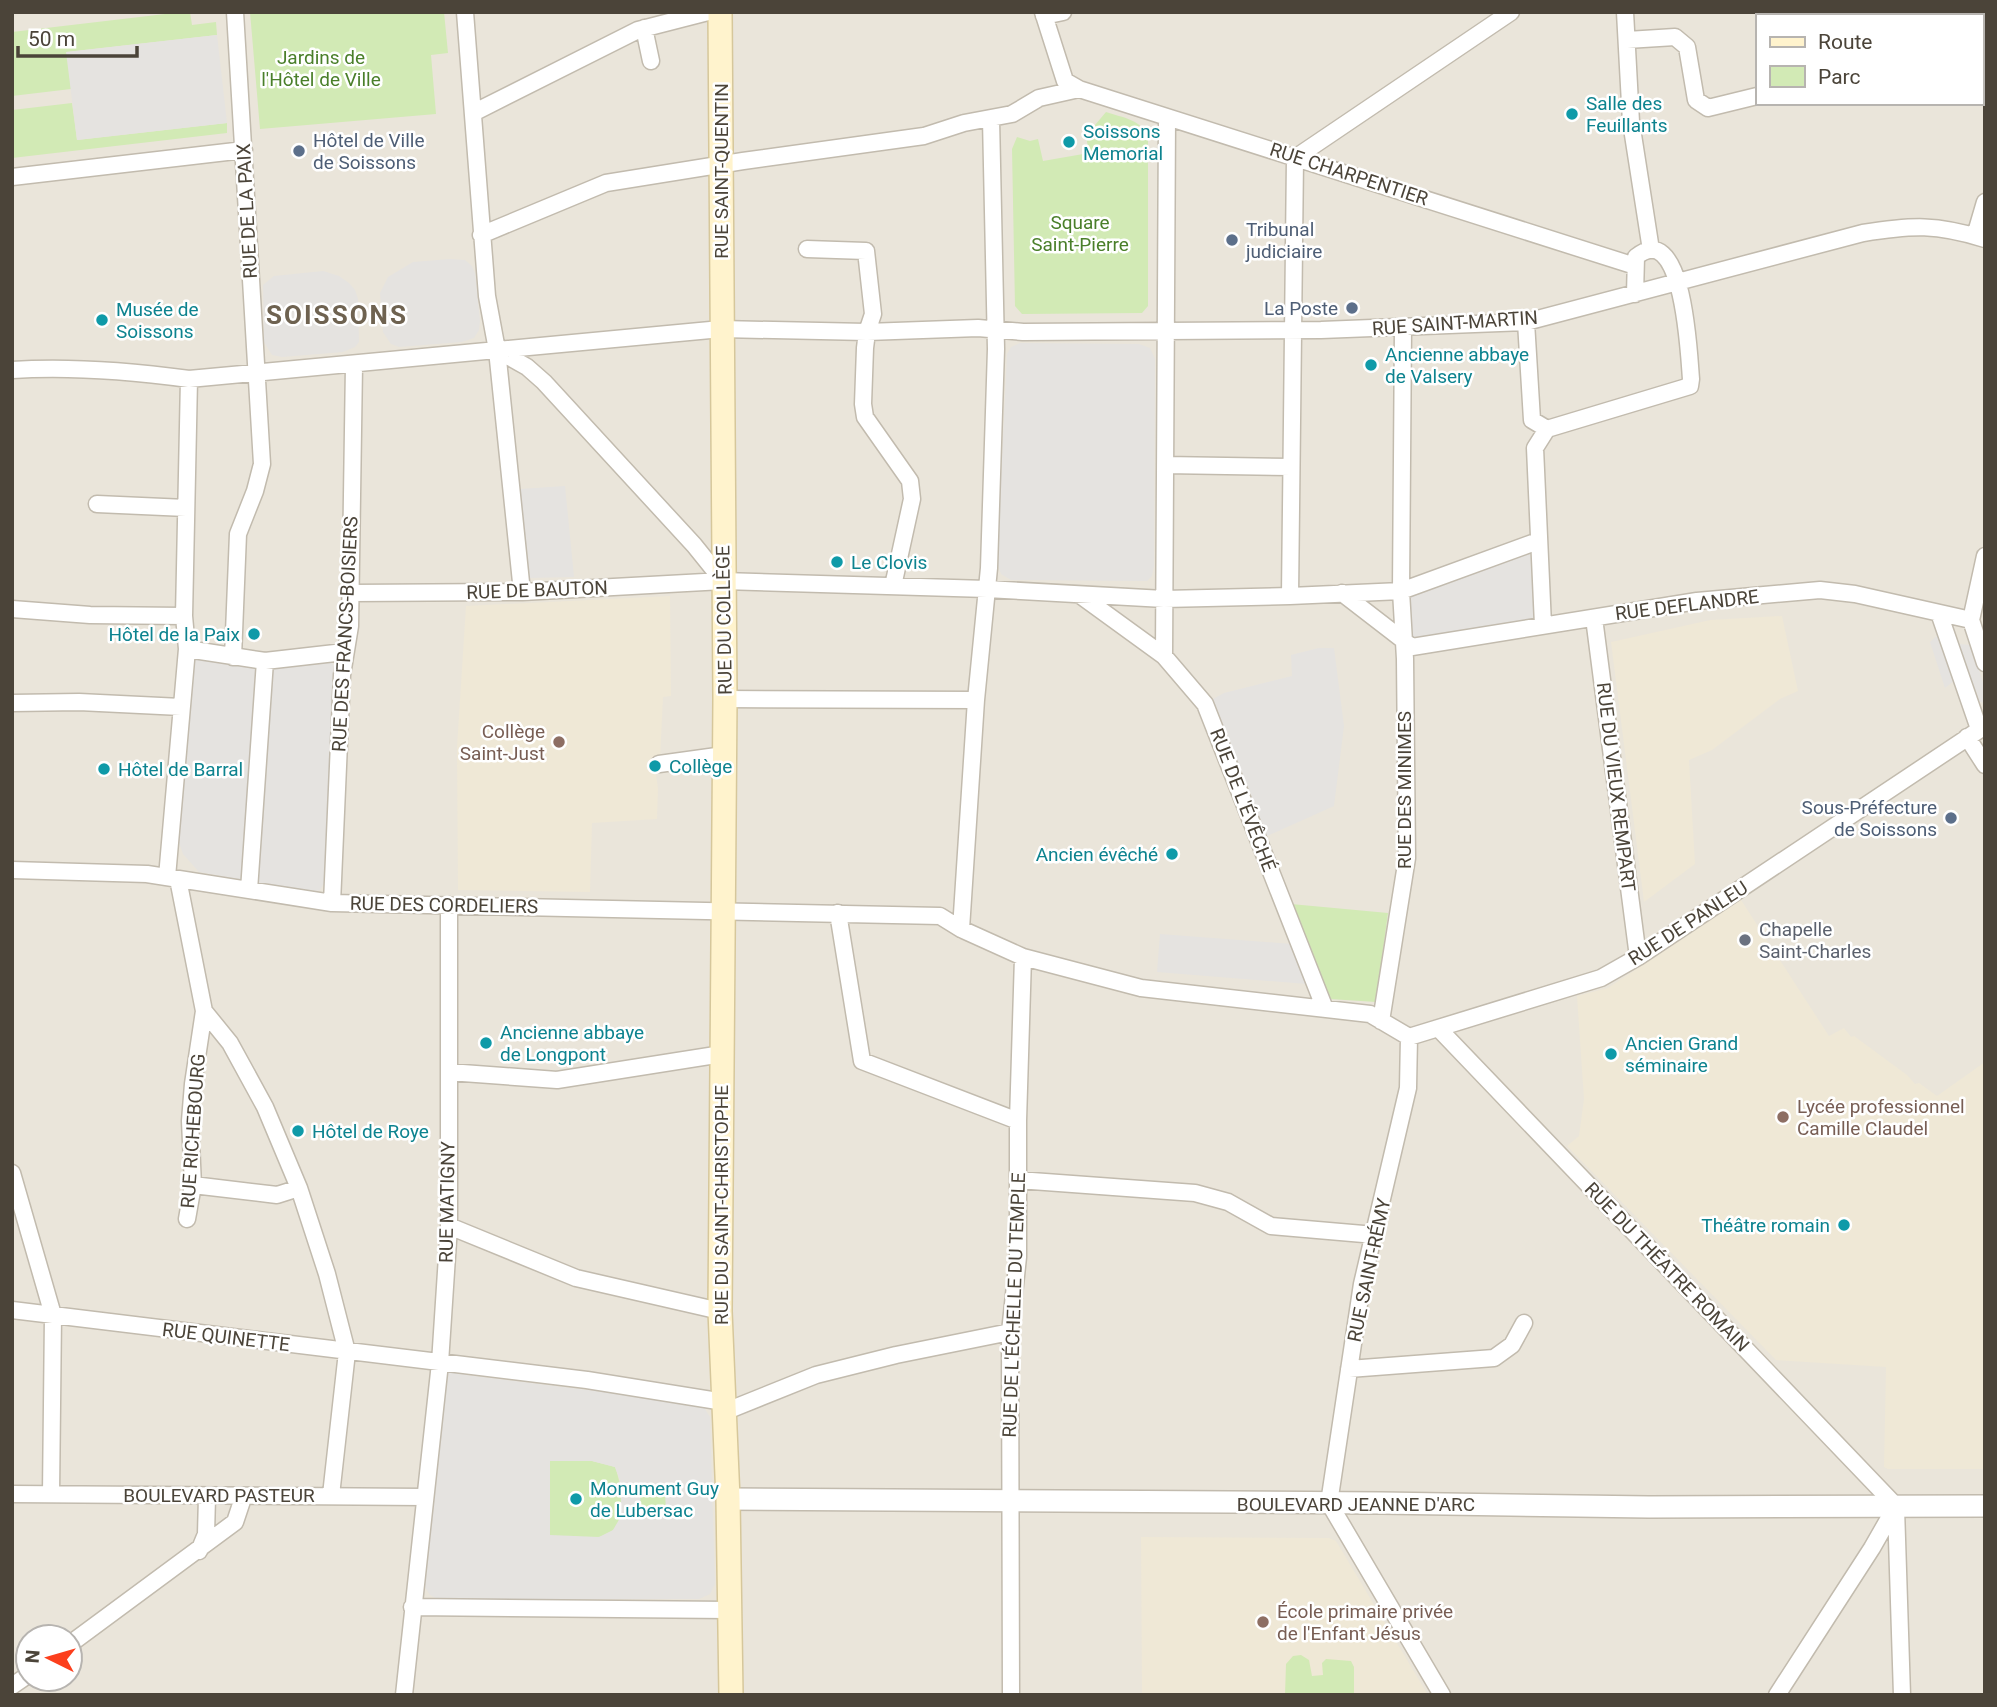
<svg xmlns="http://www.w3.org/2000/svg" width="1997" height="1707" font-family="Roboto,sans-serif">
<style>
.residential{fill:#eae5da;fill-rule:evenodd}
.education{fill:#efe8d6}
.green{fill:#d2eab5}
.parking{fill:#e5e3e0;fill-rule:evenodd}
.lines{fill:none;stroke-linecap:round;stroke-linejoin:round}
.minor-casing{stroke:#c2bbae;stroke-width:19}
.tertiary-casing{stroke:#c2bbae;stroke-width:24}
.secondary-casing{stroke:#d6c79b;stroke-width:26}
.minor{stroke:#fff;stroke-width:16}
.tertiary{stroke:#fff;stroke-width:21}
.secondary{stroke:#fff3cd;stroke-width:23}
.culture-dot{fill:#0f9aa8;stroke:#fff;stroke-width:2.5}
.service-dot{fill:#5c6f8a;stroke:#fff;stroke-width:2.5}
.education-dot{fill:#8d6e63;stroke:#fff;stroke-width:2.5}
.worship-dot{fill:#6b7280;stroke:#fff;stroke-width:2.5}
.labels{text-anchor:middle;dominant-baseline:central;stroke-width:5;stroke-linejoin:round;paint-order:stroke}
.park-label{font-size:19px;fill:#4a7f2a;stroke:#fff}
.culture-label{font-size:19px;fill:#0d838f;stroke:#fff;text-anchor:start}
.service-label{font-size:19px;fill:#4e5e75;stroke:#fff;text-anchor:start}
.street-label{font-size:19px;fill:#4b4439;stroke:#fff}
.education-label{font-size:19px;fill:#785e54;stroke:#fff;text-anchor:start}
.worship-label{font-size:19px;fill:#5b616d;stroke:#fff;text-anchor:start}
.district-label{font-size:26px;font-weight:bold;letter-spacing:2px;fill:#6e6250;stroke:#fff}
</style>
<rect width="100%" height="100%" fill="#f6f3ec"/>
<path class="residential" d="M12,12h1973v1683h-1973zM1757,16h224v87h-224zM28,1637h42v42h-42z"/>
<path class="education" d="M670,596l1,100 -8,1 -3,62 -6,1 4,29 -1,30 -65,4 -2,69 -132,-2 -1,-143 9,-141z
M1782,616l16,75 -18,8 -68,51 -23,10 6,104 -51,38 -33,-260 99,-22z
M1741,900l88,136 15,-8 7,9 3,-1 53,39 8,9 4,-1 18,13 48,-34v407h-97l-4,-2 2,-100 -110,-7 -209,-214 12,-10 5,-37 -7,-103 31,-8z
M1141,1537l188,1 7,3 92,154h-286z"/>
<path class="green" d="M182,12h8l2,13 24,-3 1,13 -150,17 4,37 -59,7v-64z
M250,12h194l4,41 -17,2 5,59 -176,15z
M72,103l5,37 150,-17v10l-215,25v-48z
M1106,112c17,6 36,7 42,26v168l-6,7 -120,1 -7,-8 -3,-157 5,-12 13,4 8,-2 5,22 46,-8 -4,-23 10,-5z
M1291,904l97,9 -12,89 -46,-3z
M550,1461h42l23,6c7,18 14,58 -9,68 -12,5 -42,1 -56,1z
M640,1491h26v21l-26,1z
M1301,1655l8,5 3,16 11,-1 -1,-12 4,-4 25,2 3,6v28h-69l1,-31 7,-8z"/>
<path class="parking" d="M217,35l10,88 -150,17 -11,-88z
M450,259l15,1 7,6 3,7 5,48 -1,9 -5,8 -12,4 -63,5 -8,-3 -8,-12 -3,-39 8,-16 25,-15z
M323,271l16,5 10,7 6,7 3,9 1,43 -4,5 -12,5 -61,5 -10,-2 -8,-13 -1,-57 11,-9z
M1020,343l119,1 11,4 5,11 -1,207 -2,10 -5,5 -136,-1 -10,-6 -4,-12 10,-208 4,-7z
M565,486l9,91 -47,1 -7,-89z
M1530,549l4,73 -125,21 -1,-47z
M1939,634l15,47 -9,7 -15,-46z
M1957,644l14,1 14,44v14l-10,-2z
M1319,648h15l10,78 -10,80 -67,30 -54,-137 11,-6 68,-17 -1,-21z
M196,659l54,6 80,-4 5,6 -11,216 -4,7 -9,2 -112,-20 -16,-18 -5,-14 15,-179z
M1160,934l132,10 15,40 -150,-12z
M460,1369l6,6 236,29 8,13 5,167 -5,10 -11,5h-261l-8,-4 -7,-11 23,-211zM550,1461h42l23,6 5,13 1,20 -1,18 -7,12 -14,7 -49,-2zM640,1491h25l1,21 -25,1z"/>
<g class="lines">
<g class="minor-casing">
<path id="minor" d="M465,12l22,284 10,54 25,242
M1043,12l22,69 14,8 556,177
M1625,12l6,110 20,128
M1799,12l1,4
M1044,16l19,-4
M644,28l7,33
M1627,40l48,-3 12,10 9,53 12,8 49,-12
M1981,96h4
M473,113l165,-83 70,-18
M1295,158l216,-146
M12,177l232,-27
M481,235l125,-52 137,-22 181,-25 40,-13 48,-9 27,-16 40,-9
M1975,236l10,-34
M807,249l59,2 7,63 -6,18 -2,16 -2,56 2,13 45,64 2,18 -19,87
M1526,322l6,98 15,9
M497,350l30,17 17,15 150,163 29,36
M12,370c60,-4 118,1 177,9l532,-50 146,3 111,-4 45,4 298,-2 205,-8 337,-89c50,-8 73,-9 122,6
M1547,429l143,-43 1,-7c-2,-22 -7,-162 -55,-122l-1,37
M1165,465l126,2
M97,504l89,4
M1985,556l-14,64 14,43
M351,593l171,-1 201,-11 264,8 177,10 126,-3 111,-5 137,-50
M1342,593l70,54 285,-46 123,-11 35,4 116,26
M1080,595l84,61 41,48 120,305
M1290,596l5,-438
M12,609l78,6 94,1
M1939,613l40,116
M1594,618l44,339
M1543,625l-8,-177 12,-19
M187,649l78,12 79,-9
M1164,656l3,-538
M233,657l5,-123 17,-43 7,-27 -27,-452
M725,699l251,1
M12,703l67,-1 102,5
M1967,737l18,28
M659,764l65,-9
M12,870l135,4 185,29 608,13 21,13 62,28 118,31 229,26 39,23 192,-59 37,-21 347,-231
M167,877l20,-228 -3,-33 5,-237
M178,879l26,132 -11,73 -3,37 3,64 -6,34
M249,890l16,-229
M332,903l10,-228 8,-49 4,-261
M838,913l24,148 156,60
M961,929l15,-229 13,-132 7,-219 -5,-230
M204,1011l26,32 35,64 34,81 28,86 20,78 -16,143
M1381,1021l26,-163 -2,-199 -4,-68 2,-263
M1438,1028l458,478
M1409,1037l-1,51 -46,196 -33,219 113,192
M449,1072l108,8 165,-26
M12,1173l41,142 -2,179
M1018,1180l177,13 33,9 43,24 104,9
M193,1185l84,10 22,-7
M449,1226l127,52 144,33
M12,1310l575,70 137,22
M1349,1369l145,-11 18,-13 12,-22
M724,1412l92,-37 80,-20 114,-23
M12,1494l413,3
M1896,1508l6,187
M199,1551l7,-17 1,-37
M412,1607l317,3
M70,1644l165,-122 8,-24
M12,1686l16,-11
M404,1695l36,-332 9,-137v-321
M1011,1695l-1,-363 8,-75v-136l5,-164
M1777,1695l95,-147 24,-42"/>
</g>
<g class="tertiary-casing">
<path id="tertiary" d="M728,1499l653,4 268,4 336,-1"/>
</g>
<g class="secondary-casing">
<path id="secondary" d="M720,12l5,687 -5,612 8,188 3,196"/>
</g>
<use href="#minor" class="minor"/>
<use href="#tertiary" class="tertiary"/>
<use href="#secondary" class="secondary"/>
</g>
<g class="culture-dot">
<circle cx="1572" cy="114" r="7"/>
<circle cx="1069" cy="142" r="7"/>
<circle cx="102" cy="320" r="7"/>
<circle cx="1371" cy="365" r="7"/>
<circle cx="837" cy="562" r="7"/>
<circle cx="254" cy="634" r="7"/>
<circle cx="655" cy="766" r="7"/>
<circle cx="104" cy="769" r="7"/>
<circle cx="1172" cy="854" r="7"/>
<circle cx="486" cy="1043" r="7"/>
<circle cx="1611" cy="1054" r="7"/>
<circle cx="298" cy="1131" r="7"/>
<circle cx="1844" cy="1225" r="7"/>
<circle cx="576" cy="1499" r="7"/>
</g>
<g class="service-dot">
<circle cx="299" cy="151" r="7"/>
<circle cx="1232" cy="240" r="7"/>
<circle cx="1352" cy="308" r="7"/>
<circle cx="1951" cy="818" r="7"/>
</g>
<g class="education-dot">
<circle cx="559" cy="742" r="7"/>
<circle cx="1783" cy="1117" r="7"/>
<circle cx="1263" cy="1622" r="7"/>
</g>
<circle class="worship-dot" cx="1745" cy="940" r="7"/>
<g class="labels">
<g class="park-label">
<text x="321" y="57">Jardins de<tspan x="321" dy="22">l'Hôtel de Ville</tspan></text>
<text x="1080" y="222">Square<tspan x="1080" dy="22">Saint-Pierre</tspan></text>
</g>
<g class="culture-label">
<text x="1586" y="103">Salle des<tspan x="1586" dy="22">Feuillants</tspan></text>
<text x="1083" y="131">Soissons<tspan x="1083" dy="22">Memorial</tspan></text>
<text x="116" y="309">Musée de<tspan x="116" dy="22">Soissons</tspan></text>
<text x="1385" y="354">Ancienne abbaye<tspan x="1385" dy="22">de Valsery</tspan></text>
<text x="851" y="562">Le Clovis</text>
<text x="240" y="634" text-anchor="end">Hôtel de la Paix</text>
<text x="669" y="766">Collège</text>
<text x="118" y="769">Hôtel de Barral</text>
<text x="1158" y="854" text-anchor="end">Ancien évêché</text>
<text x="500" y="1032">Ancienne abbaye<tspan x="500" dy="22">de Longpont</tspan></text>
<text x="1625" y="1043">Ancien Grand<tspan x="1625" dy="22">séminaire</tspan></text>
<text x="312" y="1131">Hôtel de Roye</text>
<text x="1830" y="1225" text-anchor="end">Théâtre romain</text>
<text x="590" y="1488">Monument Guy<tspan x="590" dy="22">de Lubersac</tspan></text>
</g>
<g class="service-label">
<text x="313" y="140">Hôtel de Ville<tspan x="313" dy="22">de Soissons</tspan></text>
<text x="1246" y="229">Tribunal<tspan x="1246" dy="22">judiciaire</tspan></text>
<text x="1338" y="308" text-anchor="end">La Poste</text>
<text x="1937" y="807" text-anchor="end">Sous-Préfecture<tspan x="1937" dy="22">de Soissons</tspan></text>
</g>
<g class="street-label">
<text transform="translate(721 171) rotate(-90)">RUE SAINT-QUENTIN</text>
<text transform="translate(1349 174) rotate(18)">RUE CHARPENTIER</text>
<text transform="translate(247 211) rotate(-93)">RUE DE LA PAIX</text>
<text transform="translate(1455 323) rotate(-4)">RUE SAINT-MARTIN</text>
<text transform="translate(537 590) rotate(-2)">RUE DE BAUTON</text>
<text transform="translate(1687 605) rotate(-7)">RUE DEFLANDRE</text>
<text transform="translate(724 620) rotate(-91)">RUE DU COLLÈGE</text>
<text transform="translate(345 634) rotate(-87)">RUE DES FRANCS-BOISIERS</text>
<text transform="translate(1616 787) rotate(83)">RUE DU VIEUX REMPART</text>
<text transform="translate(1404 790) rotate(-90)">RUE DES MINIMES</text>
<text transform="translate(1243 800) rotate(69)">RUE DE L'ÉVÊCHÉ</text>
<text transform="translate(444 905) rotate(1)">RUE DES CORDELIERS</text>
<text transform="translate(1688 923) rotate(-33)">RUE DE PANLEU</text>
<text transform="translate(193 1131) rotate(-86)">RUE RICHEBOURG</text>
<text transform="translate(447 1202) rotate(-89)">RUE MATIGNY</text>
<text transform="translate(721 1205) rotate(-90)">RUE DU SAINT-CHRISTOPHE</text>
<text transform="translate(1667 1267) rotate(46)">RUE DU THÉATRE ROMAIN</text>
<text transform="translate(1369 1270) rotate(-78)">RUE SAINT-RÉMY</text>
<text transform="translate(1014 1305) rotate(-88)">RUE DE L'ÉCHELLE DU TEMPLE</text>
<text transform="translate(226 1337) rotate(7)">RUE QUINETTE</text>
<text x="219" y="1495">BOULEVARD PASTEUR</text>
<text x="1356" y="1504">BOULEVARD JEANNE D'ARC</text>
</g>
<g class="education-label">
<text x="545" y="731" text-anchor="end">Collège<tspan x="545" dy="22">Saint-Just</tspan></text>
<text x="1797" y="1106">Lycée professionnel<tspan x="1797" dy="22">Camille Claudel</tspan></text>
<text x="1277" y="1611">École primaire privée<tspan x="1277" dy="22">de l'Enfant Jésus</tspan></text>
</g>
<g class="worship-label">
<text x="1759" y="929">Chapelle<tspan x="1759" dy="22">Saint-Charles</tspan></text>
</g>
<g class="district-label">
<text x="337" y="315">SOISSONS</text>
</g>
</g>
<rect width="1997" height="1707" fill="none" stroke="#4b4439" stroke-width="28"/>
<rect x="1756" y="14" width="228" height="91" fill="#ffffff" stroke="#b7b4b0" stroke-width="2"/>
<rect x="1770" y="37" width="35" height="10" fill="#fff3cd" stroke="#b7b4b0" stroke-width="2"/>
<text x="1818" y="49" font-size="21" fill="#4b4439">Route</text>
<rect x="1770" y="66" width="35" height="21" fill="#d2eab5" stroke="#b7b4b0" stroke-width="2"/>
<text x="1818" y="84" font-size="21" fill="#4b4439">Parc</text>
<g transform="translate(49 1658) rotate(275)"><circle r="33" fill="#ffffff" stroke="#b7b4b0" stroke-width="2"/>
<path d="M0-5L12 26L0 18L-12 26Z" fill="#fc3f1d"/>
<text y="-10" font-size="19" font-weight="bold" text-anchor="middle" fill="#4b4439">N</text>
</g>
<path d="M18 46v10h119v-10" fill="none" stroke="#4b4439" stroke-width="3.5"/>
<text x="28" y="46" font-size="21" fill="#4b4439" stroke="#ffffff" stroke-width="5" paint-order="stroke">50 m</text>
</svg>
